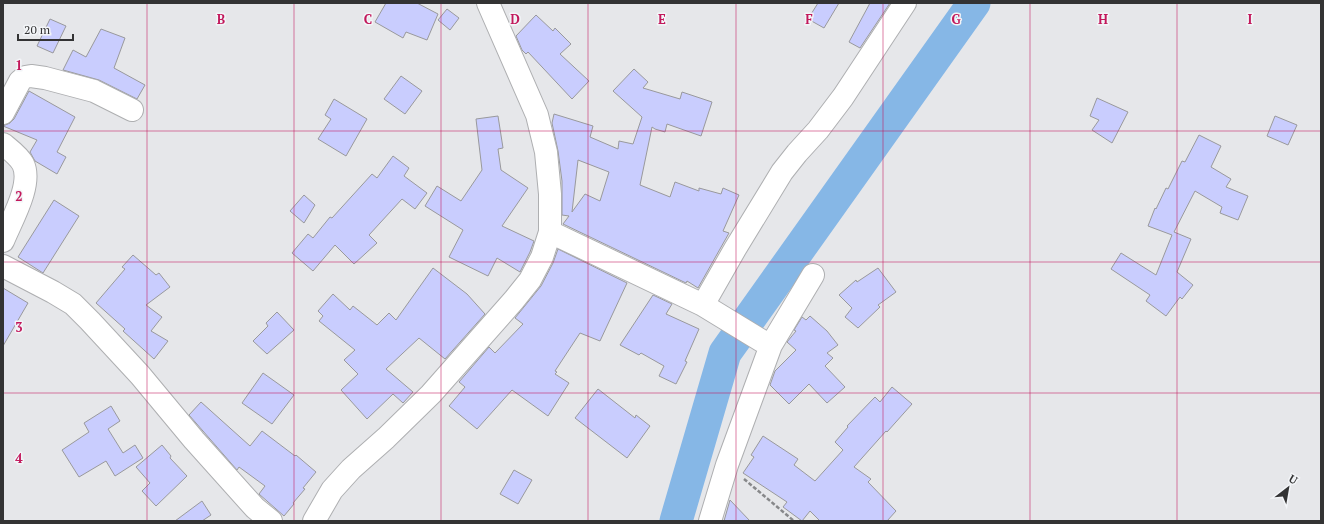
<svg xmlns="http://www.w3.org/2000/svg" width="1324" height="524" font-family="'PT Serif',serif">
<style>
.lines{fill:none;stroke-linecap:round;stroke-linejoin:round}
.river{stroke:#86b7e6;stroke-width:33}
.building{fill:#c9cdfe;stroke:#99999c;fill-rule:evenodd}
.minor-casing{stroke:#aeafb1;stroke-width:24}
.path{stroke:#87888a;stroke-width:2.5;stroke-dasharray:4 2;stroke-linecap:butt}
.minor{stroke:#fff;stroke-width:22}
.grid{fill:none;stroke:#c2185b;stroke-width:1;stroke-opacity:0.55}
.grid-label{font-size:13px;text-anchor:middle;font-weight:bold;fill:#c2185b;stroke:#f3f5f8;stroke-width:3;stroke-linejoin:round;paint-order:stroke}
</style>
<rect width="100%" height="100%" fill="#e6e7ea"/>
<g class="lines">
<path class="river" d="M676,521l49,-168 249,-350"/>
</g>
<path class="building" d="M386,3h31l21,11 -11,26 -21,-8 -3,6 -28,-16z
M818,3h21l-15,25 -16,-9z
M870,3h20l-30,45 -11,-6z
M447,9l12,9 -9,12 -12,-10z
M536,15l17,16 2,-3 16,16 -11,10 29,27 -17,18 -44,-47 -2,2 -4,-4 -6,-14z
M50,19l16,7 -13,27 -16,-7z
M101,29l24,9 -11,30 31,17 -8,14 -38,-19 -36,-10 10,-20 13,7z
M634,69l14,13 -5,6 37,11 2,-7 30,10 -11,34 -34,-12 -2,8 -10,-3 -3,-2 -12,58 30,12 5,-15 24,9v-3l22,6 2,-6 16,7 -16,36 6,2 -31,55 -11,-7 -1,2 -123,-59 6,-8 -7,-1v-34l-4,-30 -6,-28 2,-9 39,12 -3,11 28,12 1,-8 14,3 9,-27 -29,-26zM578,160l31,12 -9,29 -15,-7 -13,18z
M401,76l21,15 -17,23 -21,-15z
M29,91l46,26 -18,35 9,5 -9,17 -22,-13 -5,-9 7,-12 -34,-14 7,-3 4,-4z
M1097,98l31,14 -16,31 -20,-13 7,-10 -9,-4z
M334,99l33,20 -21,37 -28,-17 13,-20 -6,-4z
M498,116l5,32 -5,1 3,21 27,18 -26,38 32,15 -4,11 -10,20 -23,-14 -9,18 -39,-19 14,-27 -38,-24 12,-20 24,15 21,-31 -6,-51z
M1275,116l22,9 -9,20 -21,-9z
M1199,135l22,11 -10,21 20,12 -5,8 22,9 -10,24 -18,-7 2,-6 -27,-16 -21,41 17,7 -14,33 16,13 -11,14 -2,-2 -14,19 -20,-15 4,-6 -39,-26 10,-16 35,22 16,-40 -24,-9 7,-18 1,1 10,-21 2,1 14,-28 3,1z
M393,156l16,12 -5,8 23,17 -12,16 -13,-10 -33,36 8,8 -23,21 -19,-19 -22,26 -21,-18 16,-19 5,4 17,-21 2,1 40,-44 5,4z
M304,195l11,10 -11,18 -14,-12z
M54,200l25,16 -36,57 -25,-16z
M558,249l69,34 -27,58 -20,-8 -25,38 2,1 -2,2 14,9 -21,33 -36,-26 -35,39 -28,-23 16,-19 -6,-5 30,-35 6,6 28,-29 -8,-6 26,-32 12,-23z
M133,255l23,20 3,-2 11,14 -24,18 16,12 -11,14 17,10 -14,18 -31,-28 2,-2 -29,-26 29,-34 -3,-2z
M433,268l34,26 18,20 -40,45 -26,-21 -33,31 27,23 -10,11 -10,-9 -26,25 -26,-29 17,-16 -14,-14 11,-10 -36,-29 4,-5 -5,-5 15,-17 17,16 3,-4 24,19 12,-12 7,7z
M878,268l18,24 -18,13 2,2 -22,21 -13,-11 7,-9 -13,-13 17,-15 1,2z
M3,288l25,15 -25,43z
M653,295l19,9 -6,10 33,15 -14,32 2,1 -11,22 -17,-8 5,-10 -23,-13 -2,2 -19,-10z
M277,312l17,18 -27,24 -14,-13 15,-15 -2,-3z
M810,316l17,15 11,14 -11,8 6,5 -8,8 20,21 -18,16 -18,-19 -20,20 -19,-19 5,-14 21,-21 -9,-8 9,-11 -2,-1 8,-13 4,3z
M263,373l31,22 -22,29 -30,-21z
M892,387l20,17 -25,28 -1,-1 -32,36 17,12 -3,3 28,29 -9,10h-67l-10,-10 -8,10 -19,-14 4,-5 -44,-29 11,-16 -3,-2 12,-19 35,23 -4,6 21,16 28,-31 -8,-8 13,-15 -1,-1 28,-29 5,5z
M598,389l37,29 1,-3 14,11 -23,32 -52,-40z
M201,402l49,44 12,-15 33,25 1,-1 20,17 -13,16 2,1 -12,14 1,1 -10,12 -25,-22 6,-8 -26,-19 -2,3 -48,-55z
M111,406l9,15 -12,8 15,24 12,-8 8,13 -28,18 -9,-15 -27,16 -17,-27 27,-18 -5,-9z
M162,445l9,11 -1,2 17,18 -31,30 -14,-15 8,-8 -14,-16z
M514,470l18,10 -14,24 -18,-10z
M730,500l20,21h-26z
M202,501l9,14 -9,6h-27z"/>
<g class="lines">
<g class="minor-casing">
<path id="minor" d="M3,113l17,-32 5,-4 6,-1 14,2 49,13 38,19
M3,144c6,5 16,12 20,20 10,20 -12,57 -20,77
M550,232l153,73 59,36 9,4
M3,266l50,26 20,12 17,17 50,54 54,65 61,68 16,13
M703,305l32,-56 47,-77 15,-19 21,-23 25,-33 62,-94
M314,521l18,-31 19,-21 35,-31 45,-44 83,-94 16,-20 12,-23 8,-25v-38l-4,-42 -9,-37 -49,-112
M710,521l17,-56 44,-120 42,-70"/>
</g>
<path class="path" d="M744,479l50,42"/>
<use href="#minor" class="minor"/>
</g>
<path class="grid" d="M147,3v518M294,3v518M441,3v518M588,3v518M736,3v518M883,3v518M1030,3v518M1177,3v518M3,131h1318M3,262h1318M3,393h1318"/>
<g class="grid-label">
<text x="221" y="24">B</text>
<text x="368" y="24">C</text>
<text x="515" y="24">D</text>
<text x="662" y="24">E</text>
<text x="809" y="24">F</text>
<text x="956" y="24">G</text>
<text x="1103" y="24">H</text>
<text x="1250" y="24">I</text>
<text x="19" y="70">1</text>
<text x="19" y="201">2</text>
<text x="19" y="332">3</text>
<text x="19" y="463">4</text>
</g>
<rect width="1324" height="524" fill="none" stroke="#333334" stroke-width="8"/>
<g transform="translate(1288 488) rotate(31)" stroke="#f3f5f8" stroke-width="3" paint-order="stroke">
<path d="M0-3L7 15L0 10L-7 15Z" fill="#333334"/>
<text y="-6" font-size="11" font-weight="bold" text-anchor="middle" fill="#333334">U</text>
</g>
<path d="M18 34v6h55v-6" fill="none" stroke="#333334" stroke-width="2"/>
<text x="24" y="34" font-size="12" fill="#333334" stroke="#f3f5f8" stroke-width="3" paint-order="stroke">20 m</text>
</svg>
